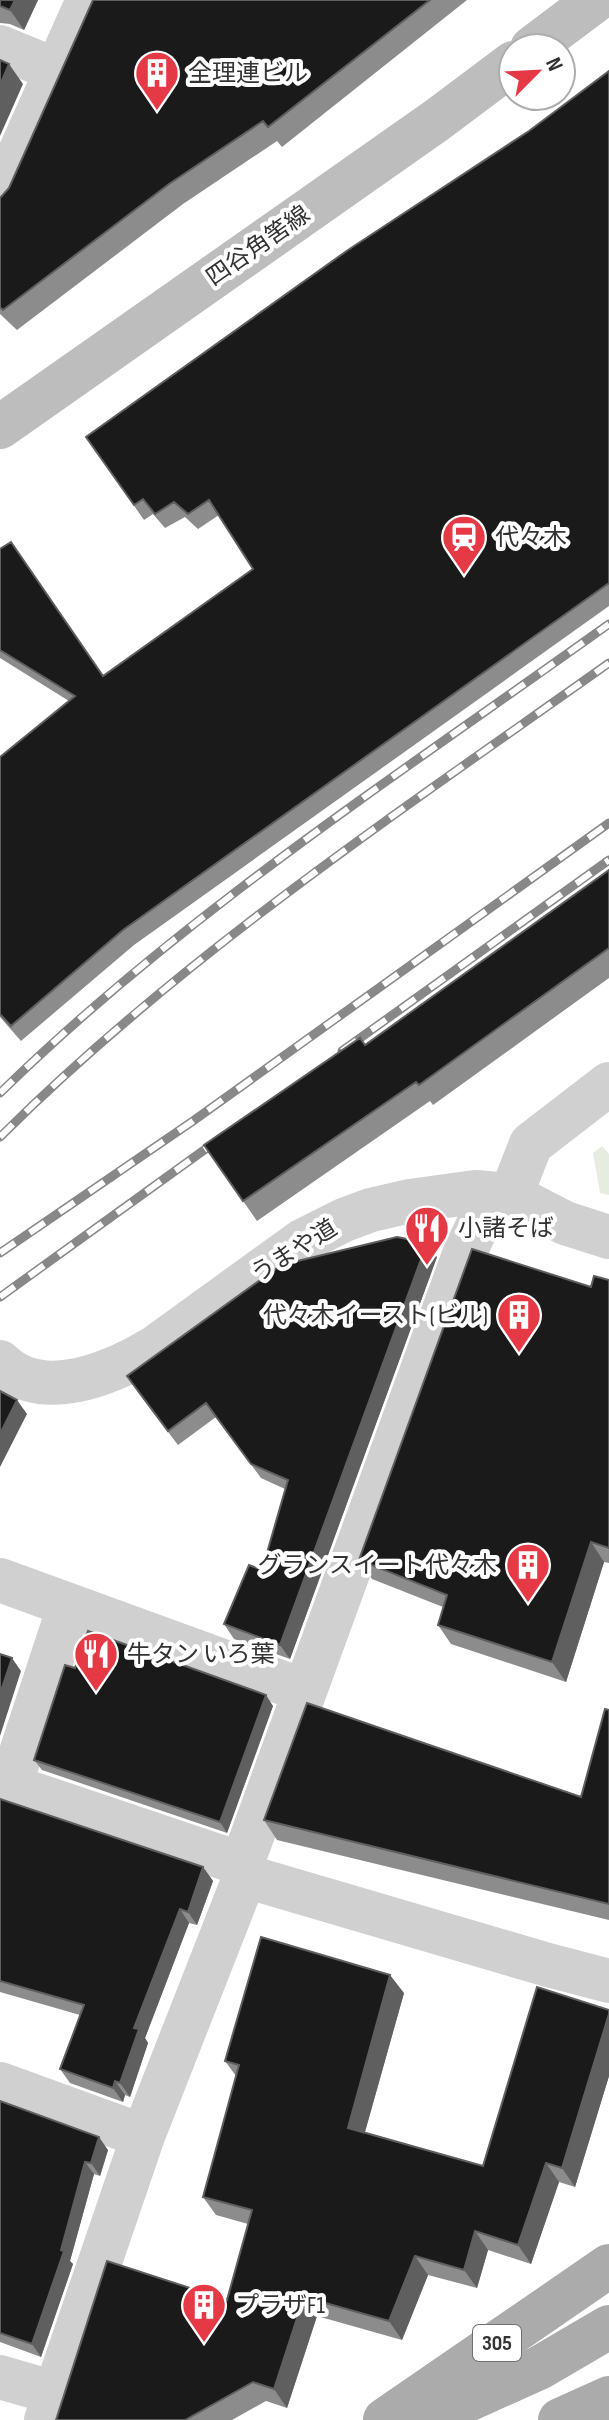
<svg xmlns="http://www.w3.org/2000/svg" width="609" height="2420" font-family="'Sofia Sans Condensed','Noto Sans JP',sans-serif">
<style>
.green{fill:#e6ecdf}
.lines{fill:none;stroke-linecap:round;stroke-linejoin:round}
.minor{stroke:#d0d0d0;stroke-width:44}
.tertiary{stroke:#d0d0d0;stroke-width:44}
.secondary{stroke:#bdbdbd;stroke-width:44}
.primary{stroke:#ababab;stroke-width:44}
.rail-casing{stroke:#888;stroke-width:9}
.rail{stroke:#fff;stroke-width:6;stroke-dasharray:18;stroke-linecap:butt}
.wall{fill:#8c8c8c}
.shaded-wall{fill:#5f5f5f}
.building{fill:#1a1a1a;stroke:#5f5f5f;stroke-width:2}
.labels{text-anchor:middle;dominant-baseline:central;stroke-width:8;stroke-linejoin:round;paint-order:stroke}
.shield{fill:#fff;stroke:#707070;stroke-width:2}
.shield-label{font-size:22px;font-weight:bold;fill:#333}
.poi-label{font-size:24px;fill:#333;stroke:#fff;text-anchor:start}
.street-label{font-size:24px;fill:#333;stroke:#fff}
</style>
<rect width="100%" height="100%" fill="#fff"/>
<path class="green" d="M602,1146l7,8v41l-9,-2 -7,-40z"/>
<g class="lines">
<path class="minor" d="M0,47l56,23
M0,1362c42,42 112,11 154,-14l148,-107 42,-21 27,-10 39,-9 65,-9 36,3 54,28 44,14
M0,1580l305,111
M69,1607l-59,179 232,78
M245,1876l303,89 61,16
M0,2084l143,52
M0,2377l55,16
M46,2420l97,-284 102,-260 -3,-12 223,-612 12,-25 34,-32 20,-51 78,-60"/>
<path class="tertiary" d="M0,197l88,-197"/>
<path class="secondary" d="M532,48l64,-48
M0,427l437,-307 76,-57"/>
<path class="primary" d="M385,2420l224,-154
M423,2420l116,-52 70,-41
M560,2420l49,-22"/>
<g class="rail-casing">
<path id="rail" d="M342,1051l267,-191
M0,1093c183,-179 401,-320 609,-469
M0,1137c183,-182 399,-325 609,-474
M0,1253l193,-132 416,-298
M0,1297l225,-162"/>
</g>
<use href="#rail" class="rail"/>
</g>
<path class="wall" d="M0,0h38l-14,30 -14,-6 -10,-1z
M93,0h374l-185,147 -5,-6 -94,63 -166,126 -17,-16v-116l9,-10z
M609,71v535l-475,339 -113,96 -21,-24v-260l69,-56 -69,-43v-109l103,127 150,-107 -34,-54 -21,14 -13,-12 -20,11 -12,-14 -9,6 -58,-83 443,-306z
M609,870v108l-176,127 -3,-4 -173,120 -53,-76 161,-100z
M437,1257l-147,402 -56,-20 -10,-15 38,-54 23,-81 -24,-11 -45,-61 -38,28 -41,-54z
M609,1280v283l-5,-1 -38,120 -115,-38 -13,-19 5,-18 -71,-28 -13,-19 232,-273z
M75,1668l198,38 -46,127 -185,-63 -8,-10z
M609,1710v210l-332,-80 -13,-20 317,-23z
M0,1799l203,68 10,14 -16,44 -8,-2 -44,115 3,5 -18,54 -5,-2 -2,7 -53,-19 -10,-14 20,-54 -80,-23z
M404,1993l-39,139 118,34 126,-156v66l-34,111 -16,-5 -28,82 -43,-14 -11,38 -49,-13 -26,65 -85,-24 -30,92 -21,-7 -34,19h-176l171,-120 21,-76 -32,-9 -13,-18 33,-121 -11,-15z
M0,2101l108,49 -8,26 -6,-2 -24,87 3,3 -32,93 -41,-15z"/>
<path class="shaded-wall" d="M15,0h23l-14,30 -14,-20z
M9,64l14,20 -23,52v-51z
M427,1243l10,14 -147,402 -10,-14z
M17,1400l10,14 -27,53v-33z
M591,1542l13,20 -38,120 -14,-20z
M12,1658l9,13 -21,65v-42z
M266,1695l7,11 -46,127 -7,-11z
M203,1867l10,14 -16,44 -9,-13z
M180,1909l9,14 -44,115 3,5 -18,54 -10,-14 14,-55z
M390,1975l14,18 -43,153 -13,-18z
M609,2014v62l-34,111 -13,-19z
M115,2081l10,14 -2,7 -10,-14z
M99,2137l9,13 -8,26 -9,-13z
M85,2162l9,12 -24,87 3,3 -32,93 -9,-13 29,-94z
M546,2163l13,19 -28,82 -13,-19z
M475,2231l13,19 -11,38 -13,-18z
M415,2256l13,19 -26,65 -13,-19z
M304,2297l13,19 -30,92 -13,-19z"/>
<path class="building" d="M0,0h15l-5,10 -10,-4z
M93,0h337l-162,127 -5,-6 -94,63 -166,126 -3,-3v-109l9,-10z
M0,60l9,4 -9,21z
M609,71v512l-486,347 -112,96 -11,-12v-257l75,-61 -75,-46v-101l11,-7 92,134 150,-107 -44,-69 -21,14 -14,-12 -19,12 -12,-15 -9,6 -48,-68 262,-187 181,-119z
M609,870v78l-190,137 -3,-3 -173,119 -39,-56 156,-107 5,7z
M397,1237l30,6 -147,402 -56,-21 25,-59 13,5 26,-90 -37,-16 -45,-61 -38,28 -41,-55 154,-111z
M472,1249l119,38 3,-11 15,4v268l-18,-6 -39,120 -114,-37 9,-30 -88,-35z
M0,1391l17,9 -17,34z
M88,1631l178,64 -46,127 -186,-62 31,-95 10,3z
M0,1654l12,4 -12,36z
M307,1703l274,94 24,-88 4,1v194l-345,-84z
M0,1799l203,68 -15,45 -8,-3 -46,119 5,1 -19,54 -5,-2 -2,7 -53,-19 24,-64 -84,-24z
M261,1937l129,38 -42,153 135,38 54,-179 72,23v4l-47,154 -16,-5 -28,82 -43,-14 -11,39 -49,-14 -26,65 -85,-24 -30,92 -21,-7 -68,38h-129l51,-159 120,39 25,-90 -49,-13 36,-132 -14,-4z
M0,2101l99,36 -8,26 -6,-1 -24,88 3,1 -32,93 -32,-11z"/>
<defs>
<g id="building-pin" transform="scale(2.3)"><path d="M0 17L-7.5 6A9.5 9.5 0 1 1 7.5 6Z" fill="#e63946" stroke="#fff"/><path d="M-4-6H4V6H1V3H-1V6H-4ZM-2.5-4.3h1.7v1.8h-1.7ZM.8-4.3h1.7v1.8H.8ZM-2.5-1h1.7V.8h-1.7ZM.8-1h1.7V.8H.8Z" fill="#fff"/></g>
<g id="station-pin" transform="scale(2.3)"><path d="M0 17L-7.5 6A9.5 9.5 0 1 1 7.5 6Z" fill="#e63946" stroke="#fff"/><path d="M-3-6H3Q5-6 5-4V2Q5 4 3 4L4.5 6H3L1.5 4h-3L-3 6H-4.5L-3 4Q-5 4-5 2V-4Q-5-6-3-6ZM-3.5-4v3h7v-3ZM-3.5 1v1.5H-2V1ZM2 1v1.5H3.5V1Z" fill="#fff"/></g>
<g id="restaurant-pin" transform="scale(2.3)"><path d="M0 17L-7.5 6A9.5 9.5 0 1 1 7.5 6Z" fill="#e63946" stroke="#fff"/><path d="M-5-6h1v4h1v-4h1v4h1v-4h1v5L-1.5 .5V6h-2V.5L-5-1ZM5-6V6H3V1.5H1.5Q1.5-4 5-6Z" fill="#fff"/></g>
</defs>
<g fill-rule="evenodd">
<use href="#building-pin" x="157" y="73"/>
<use href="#station-pin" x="464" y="537"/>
<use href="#restaurant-pin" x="427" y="1228"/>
<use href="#building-pin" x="519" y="1315"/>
<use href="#building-pin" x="528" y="1565"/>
<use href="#restaurant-pin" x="96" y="1654"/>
<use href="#building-pin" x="204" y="2305"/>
</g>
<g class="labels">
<rect class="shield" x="473" y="2325" width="48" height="36" rx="6"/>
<g class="shield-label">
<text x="497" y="2343">305</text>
</g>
<g class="poi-label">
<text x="188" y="73">全理連ビル</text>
<text x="495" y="537">代々木</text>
<text x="458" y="1228">小諸そば</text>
<text x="488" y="1315" text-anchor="end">代々木イースト(ビル)</text>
<text x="497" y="1565" text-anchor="end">グランスイート代々木</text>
<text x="127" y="1654">牛タン いろ葉</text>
<text x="235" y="2305">プラザF1</text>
</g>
<g class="street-label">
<text transform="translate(258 246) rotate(-35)">四谷角筈線</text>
<text transform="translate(294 1251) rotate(-32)">うまや道</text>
</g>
</g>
<g transform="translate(537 72) rotate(66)"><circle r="38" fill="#ffffff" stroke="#adadad" stroke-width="2"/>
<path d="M0-6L14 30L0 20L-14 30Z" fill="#e63946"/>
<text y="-12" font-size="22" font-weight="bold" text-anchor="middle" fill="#333333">N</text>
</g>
</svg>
